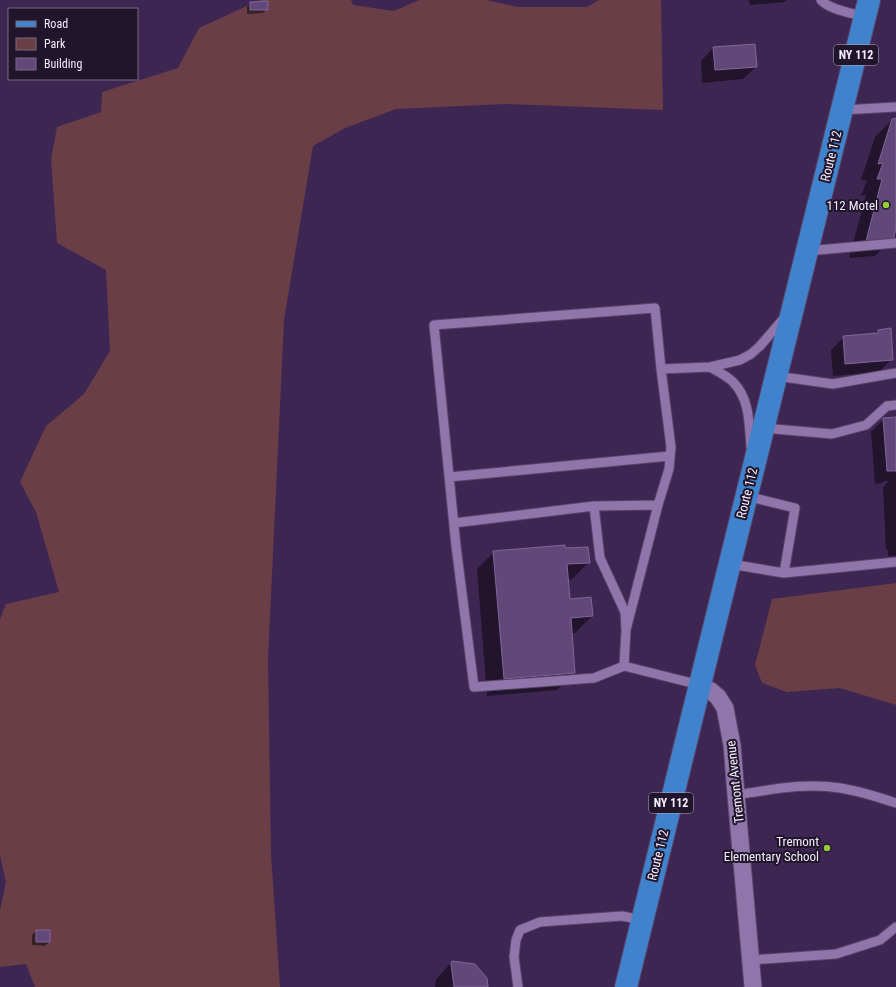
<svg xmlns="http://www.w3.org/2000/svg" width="896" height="987" font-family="'Roboto Condensed',sans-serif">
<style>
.green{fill:#6a3e47}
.shadow{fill:#0007}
.building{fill:#624879;stroke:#81669a}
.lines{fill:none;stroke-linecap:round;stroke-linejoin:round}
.lane-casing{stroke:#574268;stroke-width:11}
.street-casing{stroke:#574268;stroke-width:19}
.primary-casing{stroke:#574268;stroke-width:24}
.lane{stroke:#9075aa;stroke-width:9}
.street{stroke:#9075aa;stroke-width:17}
.primary{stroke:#4083cc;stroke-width:22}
.poi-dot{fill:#97cc38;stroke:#20152a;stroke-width:1.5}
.labels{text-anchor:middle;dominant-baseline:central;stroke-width:4;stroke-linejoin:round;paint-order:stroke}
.shield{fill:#20152a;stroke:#b4acbe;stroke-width:1}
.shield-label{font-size:12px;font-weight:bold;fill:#f4ecfe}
.street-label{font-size:13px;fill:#f4ecfe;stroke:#20152a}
.poi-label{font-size:13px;fill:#f4ecfe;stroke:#20152a;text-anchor:end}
</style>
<rect width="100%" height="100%" fill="#3e2653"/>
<path class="green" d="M260,0h91l2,5 41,6 25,-11h67l32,7h69l12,-7h62l2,110 -158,-6 -109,5 -51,19 -32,18 -29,174 -16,339 3,196 9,132h-245l-9,-23 -26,3v-57l6,-28 -6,-26v-237l6,-15 53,-12 -23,-80 -16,-30 26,-56 38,-32 26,-43 -4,-81 -49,-27 -6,-84 6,-32 44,-15 1,-20 76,-24 21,-40z
M896,583v122l-56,-17 -53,4 -25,-9 -7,-18 17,-66z"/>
<path class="shadow" d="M749,0h38l-3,2 -34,3z
M251,3l16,6 -4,4 -16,1v-7z
M713,48l43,19 -13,12 -41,4 -1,-22z
M896,119v116h-3l-1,4 -17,17 -26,2 17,-63 -5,1 6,-16h-6l14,-43 17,-17z
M890,329l2,30 -13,13 -46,4 -2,-26 13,-13 30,-3 4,-3z
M896,418v138h-8v-6h-2l-3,-63 6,-6h-5l-2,2 -7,1 -4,-52 13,-13z
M564,550l25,12 -17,17 -5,1 2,20 23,16 -17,17h-4l3,40 -17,17 -70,6 -10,-127 17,-17z
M36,931l13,11 -4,4 -13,-1v-10z
M452,962l35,25h-52l1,-8z"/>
<path class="building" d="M268,1v9h-18v-8z
M755,44l2,23 -42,3 -2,-23z
M896,118v112l-3,9 -27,2 16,-62h-5l6,-16 -5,1 14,-45z
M891,328l2,32 -48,4 -2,-28 35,-3v-3z
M896,417v54h-9l-4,-53z
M565,545v3l23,-1 2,16 -23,1 3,35 21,-2 2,19 -22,2 4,55 -71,6 -11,-128z
M36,930h14v12h-14z
M452,961l23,3 12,14 1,9h-34l-3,-23z"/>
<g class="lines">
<g class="lane-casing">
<path id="lane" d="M821,0c9,10 31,13 44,17
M842,110l54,-3
M807,251l89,-8
M710,367c7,4 17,9 23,15 17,17 16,42 18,65
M661,369l49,-2 30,-7 11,-6 9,-8 25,-29
M776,376l57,8 63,-11
M763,428l69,6 34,-9 21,-19 9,-1
M449,477l221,-21
M746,496l49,12 -11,65
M594,506l6,52 25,54 1,18 -2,36
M454,523l140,-17 64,-1
M730,564l54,9 112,-11
M626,630l32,-125 11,-36 2,-22 -10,-78 -6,-61 -221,17 22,221 18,141 120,-9 30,-12 76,19
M736,795c34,-5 70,-13 104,-7 19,3 38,9 56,15
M751,960l85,-6 44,-14 16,-13
M518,987l-4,-30 2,-17 4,-10 20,-8 82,-6 20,4"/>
</g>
<g class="street-casing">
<path id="street" d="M700,685l11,6 7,6 7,11 3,16 4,21 4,50 17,192"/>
</g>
<g class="primary-casing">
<path id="primary" d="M626,987l82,-335 161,-652"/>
</g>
<use href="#lane" class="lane"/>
<use href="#street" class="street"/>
<use href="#primary" class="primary"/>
</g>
<g class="poi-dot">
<circle cx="886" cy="205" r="4"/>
<circle cx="827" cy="848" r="4"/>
</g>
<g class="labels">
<g class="shield">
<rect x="834" y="45" width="44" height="20" rx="3"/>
<rect x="649" y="793" width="44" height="20" rx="3"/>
</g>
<g class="shield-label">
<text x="856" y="55">NY 112</text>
<text x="671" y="803">NY 112</text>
</g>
<g class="street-label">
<text transform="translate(831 156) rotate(-76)">Route 112</text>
<text transform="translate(747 493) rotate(-76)">Route 112</text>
<text transform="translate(735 782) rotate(-96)">Tremont Avenue</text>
<text transform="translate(658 855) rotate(-76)">Route 112</text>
</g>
<g class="poi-label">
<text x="878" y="205">112 Motel</text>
<text x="819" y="841">Tremont<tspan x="819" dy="15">Elementary School</tspan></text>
</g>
</g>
<rect x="8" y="8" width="130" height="72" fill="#20152a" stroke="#756b7f"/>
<rect x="16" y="21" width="20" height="6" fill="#4083cc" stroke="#756b7f"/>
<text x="44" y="28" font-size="12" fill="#f4ecfe">Road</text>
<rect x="16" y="38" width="20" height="12" fill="#6a3e47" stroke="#756b7f"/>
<text x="44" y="48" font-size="12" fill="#f4ecfe">Park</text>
<rect x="16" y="58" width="20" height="12" fill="#624879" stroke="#756b7f"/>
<text x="44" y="68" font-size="12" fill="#f4ecfe">Building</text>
</svg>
